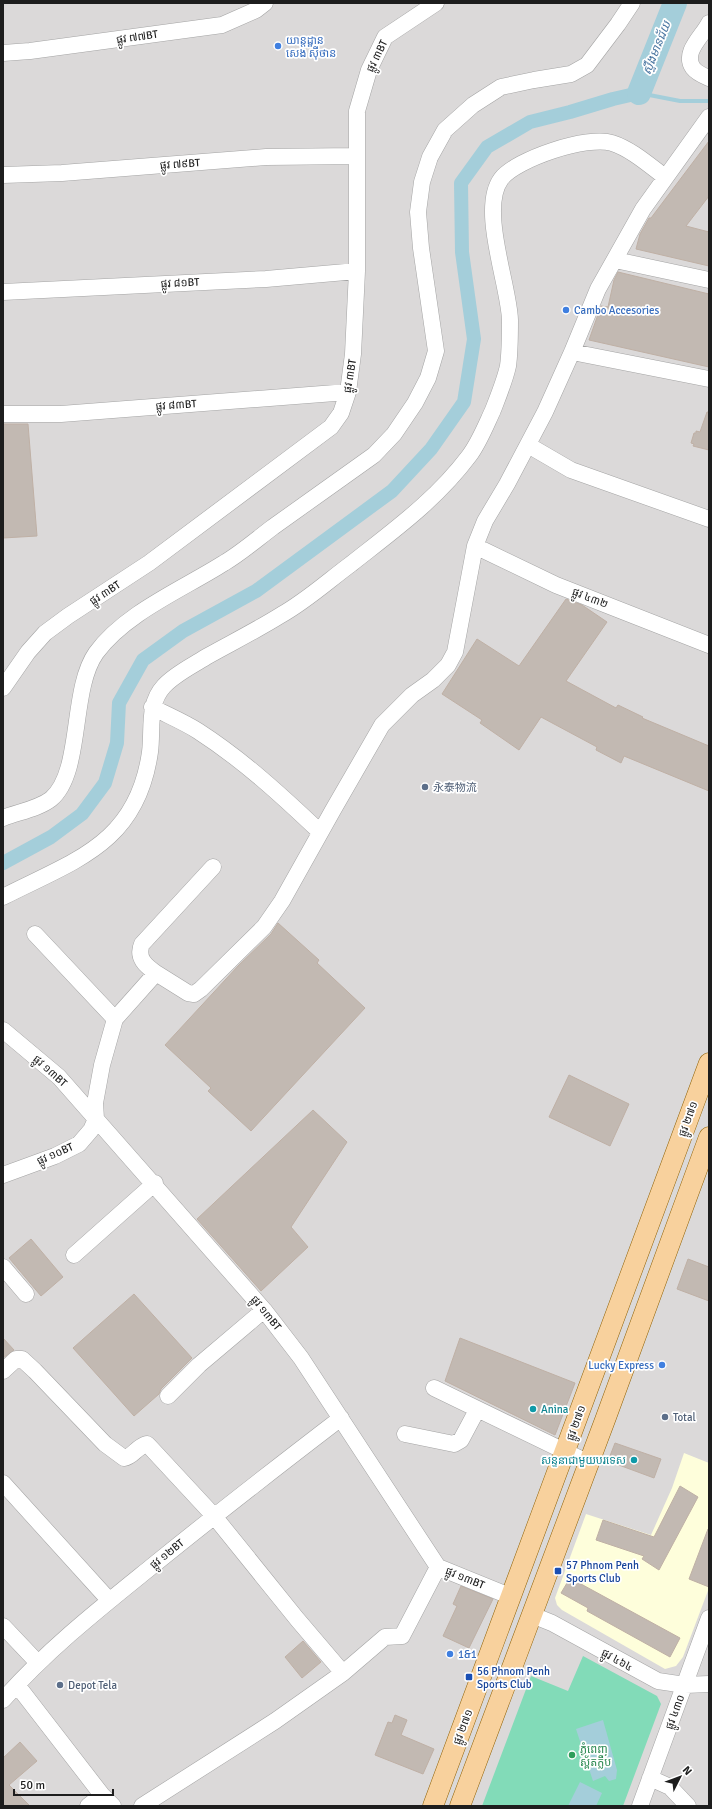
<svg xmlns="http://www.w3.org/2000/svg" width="712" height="1809" font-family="Signika,'Noto Sans SC','Noto Sans Khmer',sans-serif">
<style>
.residential{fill:#dbd9d9}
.education{fill:#fefedb}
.pitch{fill:#82dbb8}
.water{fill:#a4ceda}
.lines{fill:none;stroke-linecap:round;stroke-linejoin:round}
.stream{stroke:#a4ceda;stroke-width:4}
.canal{stroke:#a4ceda;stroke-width:14}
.river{stroke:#a4ceda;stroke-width:24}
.building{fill:#c2b9b2;stroke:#bfb0a5}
.minor-casing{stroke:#a4a4a4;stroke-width:17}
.major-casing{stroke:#906205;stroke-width:21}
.minor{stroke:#fff;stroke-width:16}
.major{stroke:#f8d19d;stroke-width:20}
.shop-dot{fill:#3f7fe0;stroke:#fff;stroke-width:1.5}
.service-dot{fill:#5c6f8a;stroke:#fff;stroke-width:1.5}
.culture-dot{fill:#0f9aa8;stroke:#fff;stroke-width:1.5}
.transit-dot{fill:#1a4fb4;stroke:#fff;stroke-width:1.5}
.leisure-dot{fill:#2e9e5b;stroke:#fff;stroke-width:1.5}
.labels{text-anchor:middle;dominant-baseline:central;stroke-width:3.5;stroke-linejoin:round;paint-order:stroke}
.street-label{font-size:11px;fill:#1d1d1d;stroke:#fff}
.shop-label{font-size:11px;fill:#366cbe;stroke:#fff;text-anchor:start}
.service-label{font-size:11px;fill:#4e5e75;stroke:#fff;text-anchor:start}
.culture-label{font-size:11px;fill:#0d838f;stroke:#fff;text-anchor:start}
.transit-label{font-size:11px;fill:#164399;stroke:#fff;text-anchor:start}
.leisure-label{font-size:11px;fill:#27864d;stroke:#fff;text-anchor:start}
.water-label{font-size:12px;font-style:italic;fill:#4a76a1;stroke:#fff}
</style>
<rect width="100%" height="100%" fill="#eeeae3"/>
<path class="residential" d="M3,3h706v1803h-706z"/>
<path class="education" d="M684,1453l25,10v125l-26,69 -7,9 -11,3 -103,-59 -5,-5 -2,-7 31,-84 65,21 21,-47z"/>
<path class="pitch" d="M583,1656l74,40 4,8 -38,102h-141l49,-130 37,15z"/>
<path class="water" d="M603,1720l14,50 -1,9 -7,2 -4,-5 -12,5 -17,-52z
M580,1782l22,11 -6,13h-28z"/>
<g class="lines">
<path class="stream" d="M639,93l41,8h29"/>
<path class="canal" d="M3,863l48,-26 31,-23 23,-31 12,-40 2,-40 24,-43 40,-29 73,-40 136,-100 39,-42 33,-47 10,-63 -12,-87 -1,-69 26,-36 43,-25 40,-10 43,-13 26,-6"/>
<path class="river" d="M639,93l36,-90"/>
</g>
<path class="building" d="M709,141v55l-23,30 23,6v34l-73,-17 4,-15 9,-16h2z
M618,272l91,22v73l-120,-27 12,-34 7,1 6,-27z
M707,412h2v38l-16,-4 1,-2 -3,-1 3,-10h2v-2l4,1z
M3,424h25l9,112 -34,2z
M566,599l16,6 25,17 -41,59 50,27 2,-3 25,12 -1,1 67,28v45l-85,-35 -3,7 -25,-13 1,-3 -56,-30 -22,33 -39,-27 2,-3 -40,-26 35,-55 42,27z
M278,923l41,37 -2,3 48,45 -114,123 -43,-40 3,-3 -46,-43 73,-79 33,-32z
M569,1075l60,29 -19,42 -61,-29z
M313,1110l34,32 -56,85 17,20 -47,44 -64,-72z
M31,1239l32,38 -22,19 -32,-38z
M688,1259l21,8v34l-32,-12z
M134,1294l58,64 -31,31 -2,5 -25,22 -61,-68z
M3,1338l11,12 -11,8z
M460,1338l115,45 -20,52 -110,-54z
M615,1443l46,16 -7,19 -46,-17z
M680,1486l18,11 -39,73 -17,-11 2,-3 -48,-16 7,-20 51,17z
M708,1529h1v58l-20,-8z
M570,1578l110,60 -10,19 -83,-46 1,-3 -27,-15z
M461,1586l32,13 -24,49 -26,-12 14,-30 -4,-2z
M303,1641l18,21 -19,16 -17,-21z
M395,1715l12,5 -6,15 33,14 -11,25 -48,-19 13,-33 4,1z
M20,1742l17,19 -28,24 21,21h-27v-48z"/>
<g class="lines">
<g class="minor-casing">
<path id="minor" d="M709,23c-6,13 -27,29 -16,45 3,4 11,8 16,10
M3,53l27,-2 192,-26 34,-15 9,-7
M3,175l59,-2 204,-16 90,-1
M615,260l94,20
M3,292l263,-13 91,-8
M572,352l137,27
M3,414h58l287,-22
M528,445l43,25 138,49
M475,546l81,39 153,60
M3,688l25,-36 17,-19 23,-17 81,-53 182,-136 10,-14 7,-21 5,-38 4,-83v-160l12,-41 16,-33 51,-34
M152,707c15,8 32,15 46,24 45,29 84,65 122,101
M3,818c15,-6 35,-9 48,-19 32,-27 19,-109 45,-146 29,-40 87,-64 128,-90 17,-10 33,-24 49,-36 34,-24 67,-48 101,-72l20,-21 21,-31 13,-25 8,-27 -15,-103 -3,-36 4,-30 8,-25 15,-27 28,-25 28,-18 33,-7 37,-6 16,-9 31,-41 14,-21
M3,897c72,-37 134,-53 147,-145 3,-22 -3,-48 14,-66 11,-12 28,-20 42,-29 25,-14 51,-27 75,-42 25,-14 47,-34 70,-51 43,-34 85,-64 118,-108 10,-13 17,-31 24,-46 5,-13 12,-30 15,-44 2,-14 2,-31 2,-46 -1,-35 -31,-111 -9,-141 15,-20 87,-44 111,-36 19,6 37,22 53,34
M35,934l80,85
M156,973c-10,-7 -20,-15 -14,-29l71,-77
M3,1030l56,47 205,233 37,48 137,209 74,30
M3,1175l52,-19 24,-12 12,-14 5,-11 -1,-16 7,-38 13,-46 41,-46 32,20 6,1 7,-5 63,-62 18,-26 51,-91 49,-85 30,-30 21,-15 15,-15 7,-13 20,-106 10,-25 22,-37 38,-72 27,-60 26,-63 45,-80 66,-92
M74,1255l81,-72
M3,1267l23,27
M3,1371l13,-12h6l13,12 70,73 19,14c9,-1 12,-11 23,-14l3,3 64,69 83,103 46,54
M434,1388l155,75
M168,1396l31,-31 65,-55
M405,1434l49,10 7,-4 16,-30
M3,1483l106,117
M532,1615l20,8 106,58 27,4 24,-1
M3,1626l35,37
M17,1685l85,110 11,11
M3,1700c44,-50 96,-91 148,-133 63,-51 126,-100 190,-149
M650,1778l20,9 18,19
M88,1806l14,-11
M142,1806l133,-85 68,-48 42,-36 17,-1 36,-69
M640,1806l69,-188"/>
</g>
<g class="major-casing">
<path id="major" d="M433,1806l276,-743
M460,1806l145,-386 104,-283"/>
</g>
<use href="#minor" class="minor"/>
<use href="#major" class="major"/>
</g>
<g class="shop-dot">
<circle cx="278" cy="46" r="4"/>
<circle cx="566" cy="310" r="4"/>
<circle cx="662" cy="1365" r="4"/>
<circle cx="450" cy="1654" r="4"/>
</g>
<g class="service-dot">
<circle cx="425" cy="787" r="4"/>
<circle cx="665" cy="1417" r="4"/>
<circle cx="60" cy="1685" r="4"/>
</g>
<g class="culture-dot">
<circle cx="533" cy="1409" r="4"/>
<circle cx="634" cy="1460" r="4"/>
</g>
<g class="transit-dot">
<rect x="554" y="1567" width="8" height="8" rx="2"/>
<rect x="465" y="1673" width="8" height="8" rx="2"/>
</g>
<circle class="leisure-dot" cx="572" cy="1755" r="4"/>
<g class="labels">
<g class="street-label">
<text transform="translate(137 37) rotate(-8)">ផ្លូវ ៧៧BT</text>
<text transform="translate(377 56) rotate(-64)">ផ្លូវ ៣BT</text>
<text transform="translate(180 164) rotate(-4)">ផ្លូវ ៧៩BT</text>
<text transform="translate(180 283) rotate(-3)">ផ្លូវ ៨១BT</text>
<text transform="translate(350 376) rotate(-81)">ផ្លូវ ៣BT</text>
<text transform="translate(176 405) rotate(-4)">ផ្លូវ ៨៣BT</text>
<text transform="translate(105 593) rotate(-33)">ផ្លូវ ៣BT</text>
<text transform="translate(590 598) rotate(21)">ផ្លូវ ៤៣២</text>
<text transform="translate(50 1071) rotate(42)">ផ្លូវ ១៣BT</text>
<text transform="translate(688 1119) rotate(-70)">ផ្លូវ ២៧១</text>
<text transform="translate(55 1154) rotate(-24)">ផ្លូវ ១០BT</text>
<text transform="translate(266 1313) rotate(51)">ផ្លូវ ១៣BT</text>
<text transform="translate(576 1423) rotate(-70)">ផ្លូវ ២៧១</text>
<text transform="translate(167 1554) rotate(-39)">ផ្លូវ ១២BT</text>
<text transform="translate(465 1578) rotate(22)">ផ្លូវ ១៣BT</text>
<text transform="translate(617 1660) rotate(29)">ផ្លូវ ៤៦៤</text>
<text transform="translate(675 1712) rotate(-70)">ផ្លូវ ៤៣០</text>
<text transform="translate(463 1727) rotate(-69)">ផ្លូវ ២៧១</text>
</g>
<g class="shop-label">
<text x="286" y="40">យាន្ដដ្ឋាន<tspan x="286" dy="13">សេង ស៊ីថាន</tspan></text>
<text x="574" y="310">Cambo Accesories</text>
<text x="654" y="1365" text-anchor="end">Lucky Express</text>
<text x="458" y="1654">1&amp;1</text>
</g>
<g class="service-label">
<text x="433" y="787">永泰物流</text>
<text x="673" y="1417">Total</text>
<text x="68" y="1685">Depot Tela</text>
</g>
<g class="culture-label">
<text x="541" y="1409">Anina</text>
<text x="626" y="1460" text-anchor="end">សន្ទនាជាមួយបរទេស</text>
</g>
<g class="transit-label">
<text x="566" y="1565">57 Phnom Penh<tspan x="566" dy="13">Sports Club</tspan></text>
<text x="477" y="1671">56 Phnom Penh<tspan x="477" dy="13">Sports Club</tspan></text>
</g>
<g class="leisure-label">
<text x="580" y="1749">ភ្នំពេញ<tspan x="580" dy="13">ស្ព័តក្លឹប</tspan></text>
</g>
<g class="water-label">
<text transform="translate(657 48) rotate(-68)">ស្ទឹងមានជ័យ</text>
</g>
</g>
<rect width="712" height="1809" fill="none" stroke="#1d1d1d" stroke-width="8"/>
<g transform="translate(680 1777) rotate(48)" stroke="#ffffff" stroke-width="3" paint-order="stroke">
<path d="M0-3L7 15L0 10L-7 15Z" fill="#1d1d1d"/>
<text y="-6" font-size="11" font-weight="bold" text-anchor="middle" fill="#1d1d1d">N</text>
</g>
<path d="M14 1789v6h99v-6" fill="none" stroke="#1d1d1d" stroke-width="2"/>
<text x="20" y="1789" font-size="12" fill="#1d1d1d" stroke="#ffffff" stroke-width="3" paint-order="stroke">50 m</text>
</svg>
